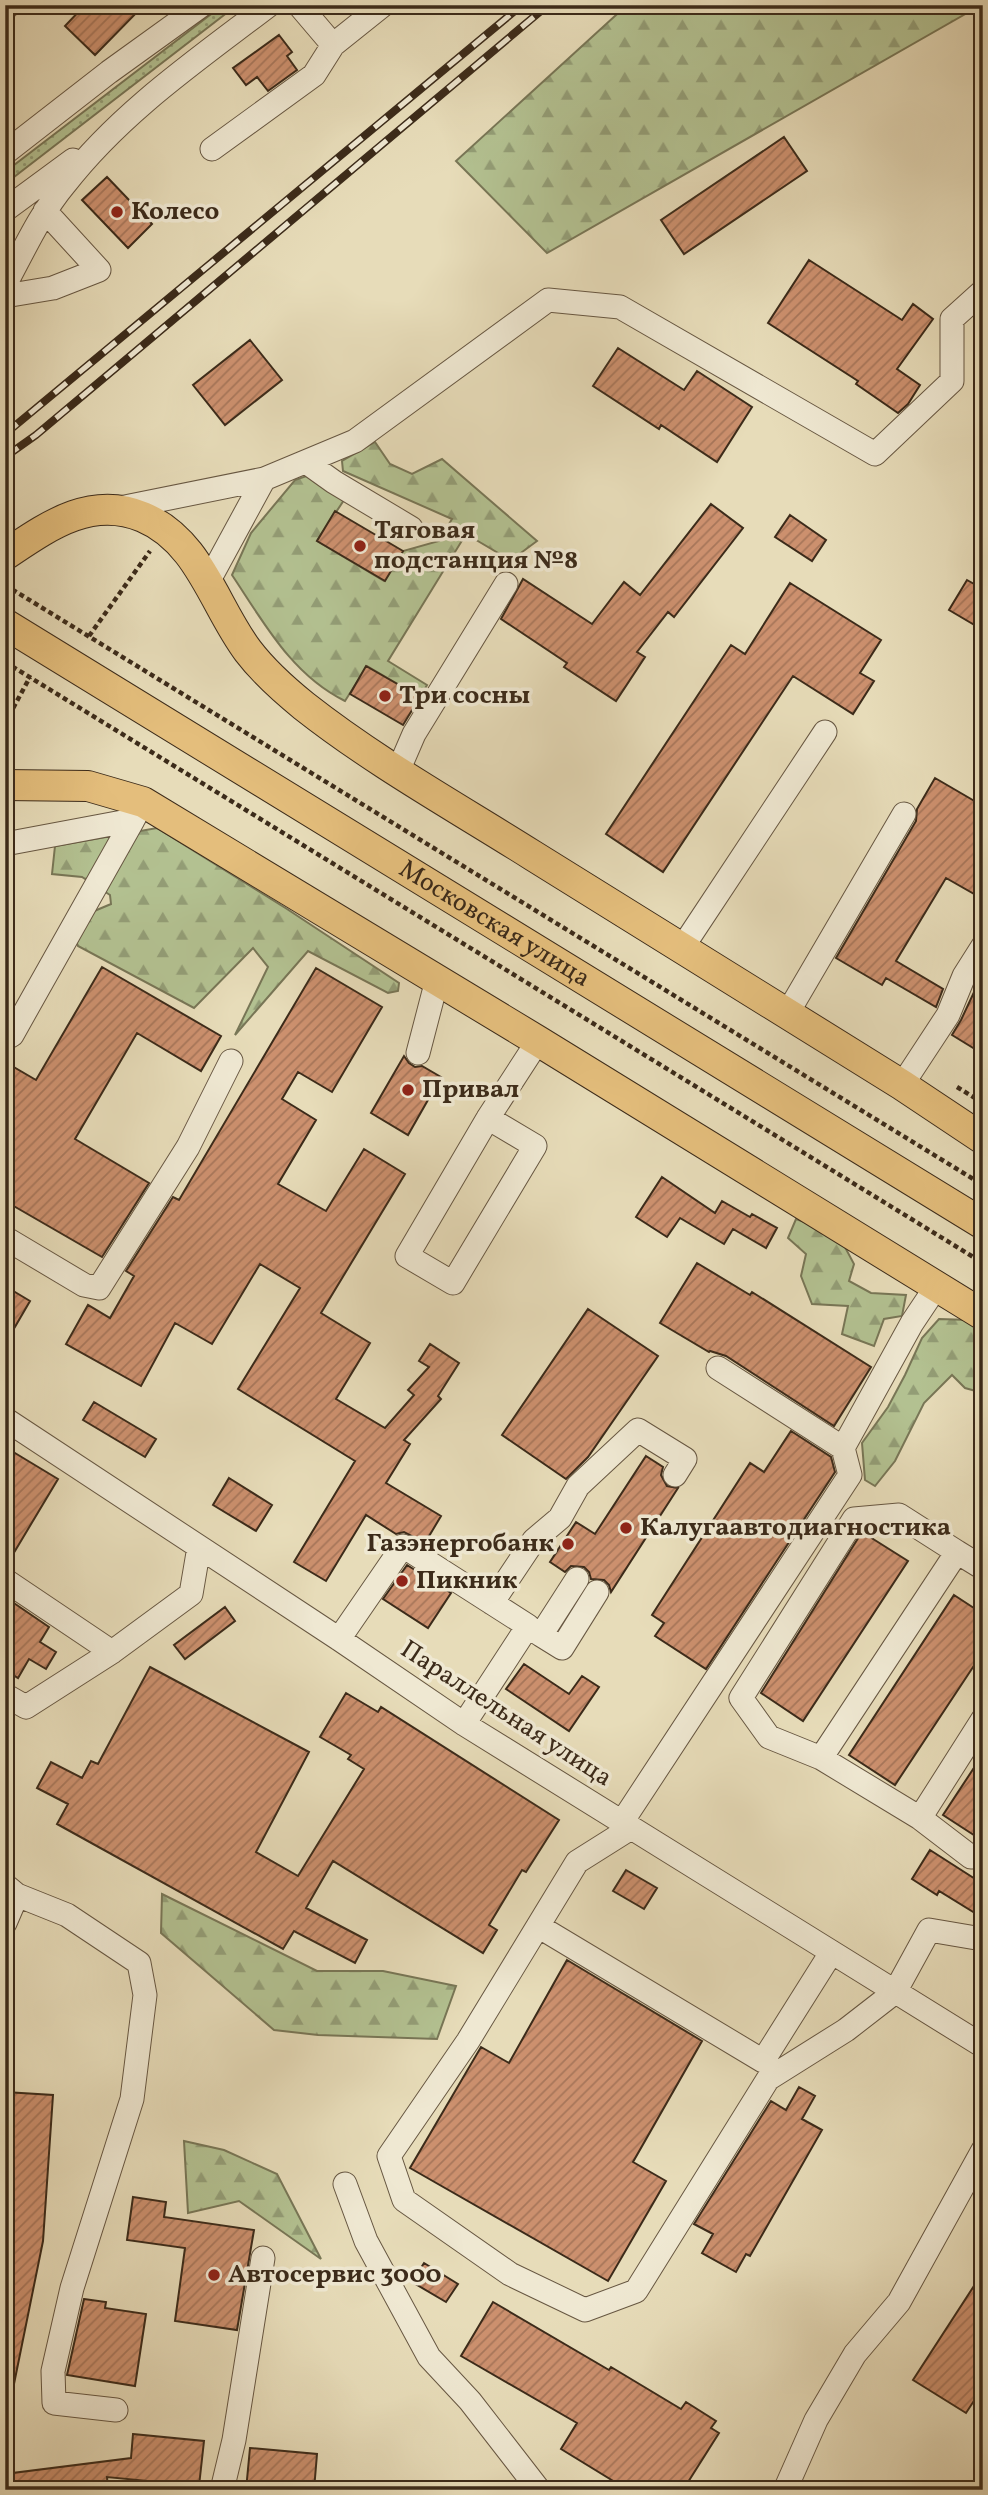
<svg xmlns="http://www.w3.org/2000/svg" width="988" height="2495" font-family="Vollkorn,serif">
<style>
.green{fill:url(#green-dots);stroke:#787656;stroke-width:2}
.forest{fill:url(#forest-firs);stroke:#787656;stroke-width:2}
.building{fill:url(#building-hatch);stroke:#3c2b1a;stroke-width:2}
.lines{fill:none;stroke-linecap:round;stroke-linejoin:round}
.minor-casing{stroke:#675742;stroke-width:25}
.major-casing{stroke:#3c2b1a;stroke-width:32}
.path{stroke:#3c2b1a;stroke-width:4.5;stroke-dasharray:5 3.5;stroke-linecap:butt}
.minor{stroke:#efe8d2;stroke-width:23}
.major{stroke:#e4be7c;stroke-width:30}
.rail-casing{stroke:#3c2b1a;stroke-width:8}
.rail{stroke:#efe8d2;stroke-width:5;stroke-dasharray:16;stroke-linecap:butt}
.poi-dot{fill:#8f2418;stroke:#efe8d2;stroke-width:2.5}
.labels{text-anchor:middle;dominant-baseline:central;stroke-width:7;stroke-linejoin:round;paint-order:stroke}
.poi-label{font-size:26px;font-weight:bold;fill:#3c2b1a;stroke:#efe8d2;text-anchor:start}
.street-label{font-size:26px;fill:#3c2b1a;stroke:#efe8d2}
</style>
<defs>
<pattern id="green-dots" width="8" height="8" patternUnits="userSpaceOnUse" patternTransform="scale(1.75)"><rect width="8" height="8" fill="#b3c191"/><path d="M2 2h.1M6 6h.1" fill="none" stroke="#939d76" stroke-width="1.8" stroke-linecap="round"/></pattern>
<pattern id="forest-firs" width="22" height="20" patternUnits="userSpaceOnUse" patternTransform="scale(1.75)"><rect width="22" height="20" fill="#b3c191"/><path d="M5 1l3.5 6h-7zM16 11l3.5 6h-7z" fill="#939d76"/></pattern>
<pattern id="building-hatch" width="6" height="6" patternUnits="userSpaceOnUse" patternTransform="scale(1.75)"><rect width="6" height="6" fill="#cc906e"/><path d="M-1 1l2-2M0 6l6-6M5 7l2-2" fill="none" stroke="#a7765a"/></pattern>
</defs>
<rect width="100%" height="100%" fill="#e7dcb9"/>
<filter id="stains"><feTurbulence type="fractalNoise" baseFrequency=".00286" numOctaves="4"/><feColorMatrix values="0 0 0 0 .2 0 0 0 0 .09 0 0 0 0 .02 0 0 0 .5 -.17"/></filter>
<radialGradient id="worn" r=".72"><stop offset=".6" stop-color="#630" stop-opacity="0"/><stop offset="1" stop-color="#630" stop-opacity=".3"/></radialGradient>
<path class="green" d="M223,5h14l-232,179v-12z"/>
<path class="forest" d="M627,5h354l-434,248 -91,-92z
M375,442l15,22 22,10 30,-15 95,82 -23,17 -9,-1 -39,-23 -78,127 39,24 -7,12 -53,-31 -22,35c-53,-26 -81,-78 -113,-126l19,-42 44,-53 17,-6 34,23 -29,44 67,40 19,-30 36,-10 13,-22 -109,-48 -1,-10z
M157,828l130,81 112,74 -1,8 -10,2 -80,-42 -73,84 33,-68 -15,-19 -59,60 -116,-62 -10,-24 43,-18 -1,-9 -28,-18 -30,-3 3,-28z
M796,1219l42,15 16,30 -5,17 22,12 35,2 -4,21 -18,3 -10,27 -32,-12 6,-28 -36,-2 -11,-28 5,-22 -18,-16z
M939,1319l31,1 13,21v52l-18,-5 -13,-13 -28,28 -29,58 -20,25 -10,-6 -3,-37 26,-36 17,-32 17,-37z
M162,1894l155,77h66l73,15 -19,53 -119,-4 -44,-5 -113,-97z
M184,2141l40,9 53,24 44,85 -82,-58 -51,12z"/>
<path class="building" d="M85,5h59l-49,50 -30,-29z
M279,35l13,17 -5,4 10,14 -29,21 -11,-14 -11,8 -13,-17z
M784,137l23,34 -123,83 -23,-34z
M107,177l45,47 -24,24 -46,-48z
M809,260l93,60 11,-16 20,15 -36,50 23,16 -12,19 -10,9 -42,-29 2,-3 -90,-58z
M250,340l32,40 -57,45 -32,-40z
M618,348l66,42 13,-19 55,36 -35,55 -56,-37 -2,4 -66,-43z
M711,504l32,24 -69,89 -6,-5 -31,40 8,5 -29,44 -52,-34 3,-4 -66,-44 22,-40 69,45 32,-42 16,13z
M335,511l68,40 -18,30 -68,-40z
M790,515l36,25 -14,21 -37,-24z
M967,580l16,9v41l-34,-20z
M790,583l91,57 -21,33 14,8 -21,33 -60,-38 -130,196 -57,-38 125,-189 14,9z
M366,666l54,31 -17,28 -53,-31z
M935,778l48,28v93l-37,-21 -50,83 47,28 -7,18 -50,-29 -4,7 -46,-27 80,-137 1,-12z
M102,967l119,69 -20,35 -64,-38 -62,106 74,44 -47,74 -97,-56v-139l31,18z
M316,968l66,39 -50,85 -34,-20 -16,27 34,21 -38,64 48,27 38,-62 41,25 -84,139 49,30 -34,56 49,29 29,-33 -6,-5 21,-23 -10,-6 11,-17 29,19 -21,33 3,3 -37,41 6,4 -24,39 55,33 -16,27 -21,-11 -8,2 -30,-19 -40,66 -32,-19 61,-101 -117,-72 62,-101 -40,-24 -48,80 -37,-21 -34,63 -75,-42 22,-39 22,13 24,-42 -8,-5 47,-74 6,3z
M983,973v81l-31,-19 9,-15z
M404,1056l5,7 6,4 7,-1 19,11 -33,58 -37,-22z
M662,1177l53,36 7,-12 28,16 2,-3 25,14 -11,20 -33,-19 -9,15 -44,-26 -13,19 -31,-20z
M697,1263l53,32 2,-3 119,75 -37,59 -108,-70 -16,-5 -1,1 -49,-29z
M5,1286l25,15 -25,43z
M588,1309l70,47 -70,101 -22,22 -64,-44z
M94,1402l62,37 -11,18 -62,-37z
M791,1431l40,26 4,15 -129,197 -51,-33 9,-13 -12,-8 98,-152 14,9z
M5,1447l53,32 -52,87h-1z
M646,1456l17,11 -2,8 6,11 11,2 -67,104 -2,-7 -5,-5 -13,-1 -2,-7 -5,-5 -13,-1 -6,6 -15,-10 26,-40 19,12z
M229,1478l43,27 -16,26 -43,-26z
M862,1532l46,29 -105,160 -42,-28z
M407,1565l44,28 -23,35 -45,-29z
M954,1595l29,19v38l-88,133 -46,-30z
M5,1597l44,30 -9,15 16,10 -10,17 -17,-10 -11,19 -13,-8z
M225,1607l10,14 -50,38 -11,-14z
M524,1664l45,30 13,-18 17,11 -30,44 -63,-42z
M150,1667l159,85 -53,100 42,24 66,-107 -16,-10 3,-4 -31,-18 26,-44 32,19 3,-5 178,113 -33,52 -4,-2 -33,55 8,5 -14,23 -150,-92 -27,47 61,32 -12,23 -61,-32 -11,18 -226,-125 11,-20 -31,-16 14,-26 31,16 9,-17 7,3z
M983,1754v87l-40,-26z
M930,1850l53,34v34l-44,-27 -2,4 -25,-16z
M626,1870l31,18 -13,21 -31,-18z
M567,1960l135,81 -69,121 33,19 -58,100 -198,-113 71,-121 28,16z
M799,2087l16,9 -13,23 20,11 -72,126 -4,-2 -10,18 -34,-19 11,-19 -19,-10 77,-123 15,9z
M5,2092l48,3 -10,146 -29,143 -9,-1z
M133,2197l33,5 -2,15 90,13 -17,100 -62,-9 10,-73 -58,-8z
M424,2263l34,21 -12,18 -34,-20z
M983,2272v115l-17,26 -53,-33z
M84,2299l22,3 -1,6 41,6 -11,72 -68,-11z
M493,2302l116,68 2,-3 70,42 5,-7 30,19 -5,7 8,5 -36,57h-55l-67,-41 16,-26 -116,-67z
M133,2434l71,7 -5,45 -92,-9 1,13h-103v-16l126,-16z
M250,2448l67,6 -3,36h-68z"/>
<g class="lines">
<g class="minor-casing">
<path id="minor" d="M299,5l34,40 50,-40
M5,9l4,-4
M212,149l102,-74 19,-30
M5,153l104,-81 93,-67
M5,210l68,-50
M5,285c19,-35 35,-71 60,-101 56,-72 132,-124 204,-179
M5,296l48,-8 46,-18 -54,-59
M306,462l28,20 77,46
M115,509l149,-30 91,-38 193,-141 72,7 255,147 77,-73v-62l31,-28
M208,582l56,-103
M398,771l16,-37 92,-150
M5,844l128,-24 5,-9
M682,948l143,-216
M787,1014l117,-200
M5,1039l7,-4 121,-215
M418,1053l19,-73
M902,1085l46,-70 16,-39 19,-30
M488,1118l47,28 -82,137 -46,-27 81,-138 50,-77
M5,1238l79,47 15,3 89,-141 43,-86
M718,1368l125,80 69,-125 24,-36
M5,1419l334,220 125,85 519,322
M5,1580l107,72
M492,1603l42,-63 26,-22 18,-32 60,-56 47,29 -10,16
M530,1628l11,7 36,-56
M541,1635l21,13 35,-56
M339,1639l64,-93 125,80 -64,98
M5,1695l21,12 86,-55 79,-58 8,-47
M821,1758l-52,-21 -28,-39 113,-179 45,-4 58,37
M920,1818l-99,-60 136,-206 26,16
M622,1822l228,-347 -7,-27
M631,1828l-54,34 -109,179 -79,115 15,44 106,74 75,36 51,-19 132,-212 78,-49 49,-38 34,-62 53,9
M971,1857l-51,-39 63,-99
M5,1885l12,10 -12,28
M17,1895l50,20 72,48 6,32 -13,104 -60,189 -19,83 1,32 62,7
M538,1926l225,135 68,-108
M345,2184l21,57 63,116 41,44 69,89
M222,2490l12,-50 29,-182
M785,2490l31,-70 39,-66 44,-52 84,-152"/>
</g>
<g class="major-casing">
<g id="major">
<path d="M5,555c42,-28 85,-60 138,-38 57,24 71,89 105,134 16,21 35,38 56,55 71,56 152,101 228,149 124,77 247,154 370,230l81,54"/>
<path id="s1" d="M5,624l978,600"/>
<path d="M5,785l83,1 55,16 395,239 445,274"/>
</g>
</g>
<path class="path" d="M5,585l978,600
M89,636l61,-85
M5,662l978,601
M5,723l25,-46
M957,1087l26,16"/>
<use href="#minor" class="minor"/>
<use href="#major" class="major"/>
<g class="rail-casing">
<path id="rail" d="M5,434l517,-429
M5,457l31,-22 512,-430"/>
</g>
<use href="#rail" class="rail"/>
</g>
<g class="poi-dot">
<circle cx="117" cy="212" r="7"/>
<circle cx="360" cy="546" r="7"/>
<circle cx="385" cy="696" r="7"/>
<circle cx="408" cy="1090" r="7"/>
<circle cx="626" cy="1528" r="7"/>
<circle cx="568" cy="1544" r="7"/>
<circle cx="402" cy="1581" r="7"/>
<circle cx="214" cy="2275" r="7"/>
</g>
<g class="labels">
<g class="poi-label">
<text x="131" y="212">Колесо</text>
<text x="374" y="531">Тяговая<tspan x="374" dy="30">подстанция №8</tspan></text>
<text x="399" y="696">Три сосны</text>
<text x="422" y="1090">Привал</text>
<text x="640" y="1528">Калугаавтодиагностика</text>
<text x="554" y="1544" text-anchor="end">Газэнергобанк</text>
<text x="416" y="1581">Пикник</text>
<text x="228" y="2275">Автосервис 3000</text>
</g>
<g class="street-label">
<text stroke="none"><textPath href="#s1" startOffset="574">Московская улица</textPath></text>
<text transform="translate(506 1714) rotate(33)">Параллельная улица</text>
</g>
</g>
<rect width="988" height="2495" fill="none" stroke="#e7dcb9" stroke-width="28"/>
<rect x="7" y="7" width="974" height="2481" fill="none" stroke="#3c2b1a" stroke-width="3.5"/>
<rect x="14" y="14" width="960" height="2467" fill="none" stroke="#3c2b1a" stroke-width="2"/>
<rect width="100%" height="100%" filter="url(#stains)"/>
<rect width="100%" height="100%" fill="url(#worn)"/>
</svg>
